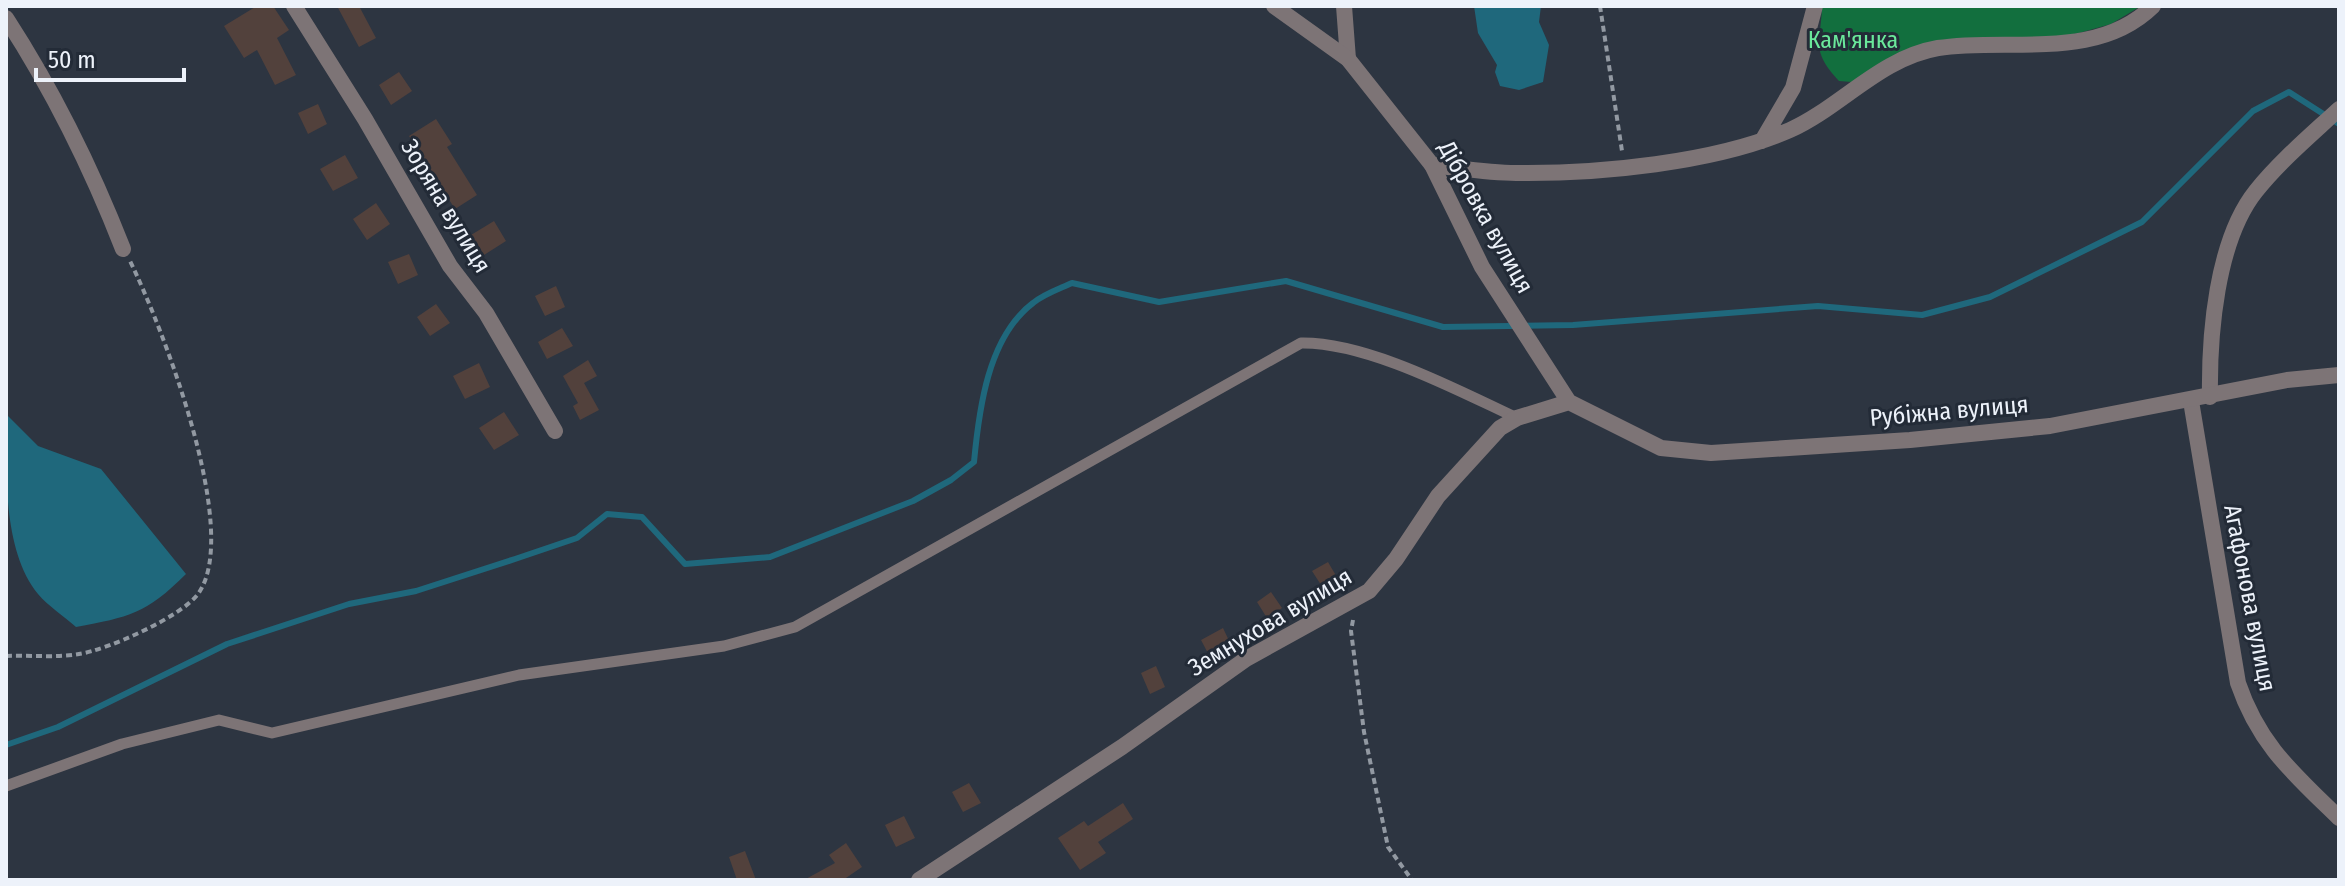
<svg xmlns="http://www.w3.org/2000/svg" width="2345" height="886" font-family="'Fira Sans Condensed',sans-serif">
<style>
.green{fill:#126f3e}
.water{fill:#1f687c}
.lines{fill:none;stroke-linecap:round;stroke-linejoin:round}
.stream{stroke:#1f687c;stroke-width:6}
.building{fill:#52413c}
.path{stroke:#9299a2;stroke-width:4;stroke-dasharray:6 4;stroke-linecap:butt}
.service{stroke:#7d7476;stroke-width:11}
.minor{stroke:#7d7476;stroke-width:16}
.tertiary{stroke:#7d7476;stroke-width:16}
.labels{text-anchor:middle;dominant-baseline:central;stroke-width:6;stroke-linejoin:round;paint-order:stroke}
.park-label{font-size:24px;fill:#6ae89b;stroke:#232b37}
.street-label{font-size:24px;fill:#edf2fa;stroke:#232b37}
</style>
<rect width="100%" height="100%" fill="#2d3541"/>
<path class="green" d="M1822,6h319l-30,18 -32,9 -31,6 -110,4 -86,39 -13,-1c-29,-31 -18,-38 -17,-75z"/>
<path class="water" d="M1474,6h67l-2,16 10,23 -6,37 -24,8 -19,-4 -5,-14 2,-7 -19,-32z
M6,414l32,32 63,23 85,105c-40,40 -57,43 -110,53 -12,-11 -28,-21 -38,-33 -36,-44 -32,-126 -32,-180z"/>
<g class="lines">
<path class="stream" d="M6,745l52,-18 169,-83 122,-40 67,-13 99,-32 62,-21 30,-24 35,3 43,47 85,-7 143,-56 38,-21 23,-18c5,-53 14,-125 59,-159 11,-9 26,-14 39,-20l87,19 127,-21 157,46 130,-2 245,-19 104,9 68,-18 152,-75 111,-111 36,-19 50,32"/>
</g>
<path class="building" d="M257,6h16l16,24 -12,8 19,37 -21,10 -18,-35 -13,8 -20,-32z
M337,6h22l17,32 -17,9z
M399,72l13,19 -21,14 -12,-20z
M318,104l9,20 -19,10 -10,-21z
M436,119l16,25 -5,3 30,48 -22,14 -46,-73z
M345,155l13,23 -25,13 -13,-22z
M376,203l14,21 -23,16 -14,-21z
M494,221l12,20 -22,14 -13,-20z
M409,254l9,21 -20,9 -10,-22z
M556,286l9,21 -20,9 -10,-20z
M436,304l14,19 -20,13 -13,-19z
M562,328l11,18 -26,13 -9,-17z
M588,360l9,16 -13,7 15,27 -19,10 -7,-14 5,-3 -15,-27z
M479,363l11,24 -25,12 -12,-23z
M504,412l15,23 -25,15 -15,-22z
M1328,562l10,17 -15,9 -11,-17z
M1271,592l11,16 -15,10 -10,-16z
M1223,628l9,19 -21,12 -10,-19z
M1156,666l9,21 -15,7 -9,-21z
M969,783l12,20 -18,9 -11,-20z
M1123,803l10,16 -35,23 8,11 -26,17 -22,-32 26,-17 4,5z
M904,816l11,22 -19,9 -11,-22z
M846,843l16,24 -19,13h-39l31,-17 -6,-8z
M745,851l11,29h-19l-8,-23z"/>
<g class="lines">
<path class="path" d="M1600,6l22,145
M1353,620l-2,11 13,101 24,115 24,33
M6,656c24,-1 50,2 73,-2 28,-4 102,-37 119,-60 45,-62 -37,-270 -68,-333"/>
<path class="service" d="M6,786l116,-42 97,-24 53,13 247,-58 205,-29 71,-19 506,-284c66,-1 156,47 216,75"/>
<path class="minor" d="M294,6l71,113 85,147 36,47 69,118
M1344,6l4,53
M6,18c48,74 85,149 117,231
M1762,141l31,-53 22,-82
M1432,165c28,3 56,8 84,8 82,1 199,-10 274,-43 51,-23 90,-72 148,-82 70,-11 158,14 215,-42
M2210,397c-1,-61 6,-156 46,-206 24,-30 55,-56 83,-82
M2191,401l47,282c21,62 56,91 101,135"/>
<path class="tertiary" d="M1274,6l74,53 84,106 50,102 87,135 92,46 50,5 199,-13 140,-14 237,-46 52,-5
M919,880l203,-133 124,-88 123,-68 27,-32 42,-63 62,-68 17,-10 52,-16"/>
</g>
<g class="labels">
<g class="park-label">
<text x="1853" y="40">Кам'янка</text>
</g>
<g class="street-label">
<text transform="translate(446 206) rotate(59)">Зоряна вулиця</text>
<text transform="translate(1486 217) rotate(61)">Дібровка вулиця</text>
<text transform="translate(1949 411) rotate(-5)">Рубіжна вулиця</text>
<text transform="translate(2250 598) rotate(79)">Агафонова вулиця</text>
<text transform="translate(1270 622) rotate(-31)">Земнухова вулиця</text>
</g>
</g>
<rect width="2345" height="886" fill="none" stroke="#edf2fa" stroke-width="16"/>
<path d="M36 68v12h148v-12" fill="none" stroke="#edf2fa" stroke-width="4"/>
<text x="48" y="68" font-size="24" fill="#edf2fa" stroke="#232b37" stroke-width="6" paint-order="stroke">50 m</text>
</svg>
